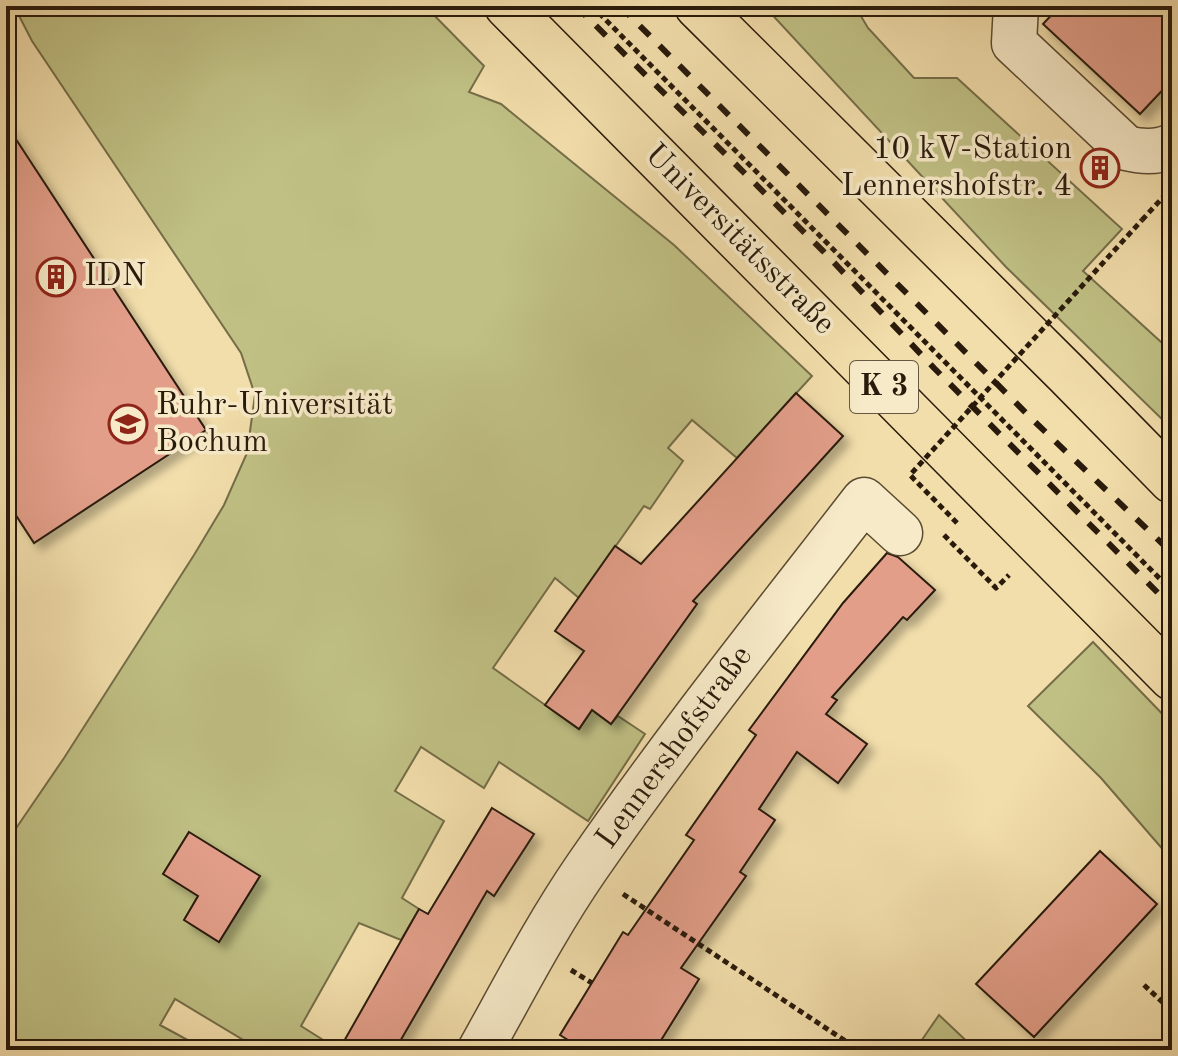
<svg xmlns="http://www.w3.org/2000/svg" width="1178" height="1056" font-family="'Old Standard TT',serif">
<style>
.green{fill:#c0c084;stroke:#746d48;stroke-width:2}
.building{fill:#e29e89;stroke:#291a0b;stroke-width:2;filter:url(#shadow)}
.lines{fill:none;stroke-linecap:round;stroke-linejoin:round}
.minor-casing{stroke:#5b4b33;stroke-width:47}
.highway-casing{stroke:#291a0b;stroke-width:47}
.path{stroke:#291a0b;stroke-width:5;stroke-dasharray:6 4;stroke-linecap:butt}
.minor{stroke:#f7eac8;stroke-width:44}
.highway{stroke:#f2deab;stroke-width:44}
.rail{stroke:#291a0b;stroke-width:6;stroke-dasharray:14 14;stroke-linecap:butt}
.path-bridge{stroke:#291a0b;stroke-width:5;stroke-dasharray:6 4;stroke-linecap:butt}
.labels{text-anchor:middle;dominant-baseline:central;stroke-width:7;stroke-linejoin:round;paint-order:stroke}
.shield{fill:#f7eac8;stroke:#675844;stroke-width:2}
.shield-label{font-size:30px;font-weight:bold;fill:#291a0b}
.poi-label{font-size:32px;fill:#291a0b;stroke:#f7eac8;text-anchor:start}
.street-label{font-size:32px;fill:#291a0b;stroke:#f7eac8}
</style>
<defs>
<filter id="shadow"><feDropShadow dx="7" dy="7" stdDeviation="4" flood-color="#0004"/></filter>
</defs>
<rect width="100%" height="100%" fill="#f2deab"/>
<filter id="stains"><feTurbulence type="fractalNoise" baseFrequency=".0025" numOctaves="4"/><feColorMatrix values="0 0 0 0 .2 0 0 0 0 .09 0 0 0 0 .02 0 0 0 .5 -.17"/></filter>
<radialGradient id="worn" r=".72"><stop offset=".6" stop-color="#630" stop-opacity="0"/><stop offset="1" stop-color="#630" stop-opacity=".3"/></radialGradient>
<path class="green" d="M14,6h411l59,60 -15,26 32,12 173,141 138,131 -75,82 -45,-38 -24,28 15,13 -33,48 -6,-3 -65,92 -24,-20 -62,90 86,61 13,-19 19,14 7,-8 27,18 -57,87 -89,-59 -15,26 -63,-41 -26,44 49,30 -42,77 17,11 -18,31 -42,-17 -58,103 38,24h-42l-12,-7 -4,7h-21l-85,-51 -15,26 35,19 -3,6h-186v-207l58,-85 130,-203 30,-50 23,-52 8,-58 -14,-42 -209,-312z
M764,6h91l13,22 46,50h43l165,151 -39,42 89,81v77l-166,-162z
M1093,642l79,82v136l-71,-82 -73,-72z
M939,1015l37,35h-61z"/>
<path class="building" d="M1060,6h112v74l-32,34 -97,-90z
M6,124l200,306 -172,113 -28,-43z
M796,393l47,43 -150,165 4,3 -86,120 -19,-14 -13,19 -34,-24 39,-54 -29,-20 60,-85 26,18z
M887,553l11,4 37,33 -28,30 -4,-3 -71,80 5,3 -11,14 41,30 -29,39 -41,-31 -38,57 16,11 -35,52 6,4 -65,92 18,11 -44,71h-71l-24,-15 63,-103 5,3 66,-95 -8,-5 70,-100 -7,-5 94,-127z
M492,808l42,26 -40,62 -7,-5 -92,159h-56l80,-141 9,5z
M189,832l71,44 -41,66 -35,-22 14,-24 -35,-22z
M1100,851l57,53 -123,133 -58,-53z"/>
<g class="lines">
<g class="minor-casing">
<path id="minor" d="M1016,6l-2,37 112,105c16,4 31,5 46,-2
M480,1050c34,-61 67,-125 107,-183 87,-126 183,-246 277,-367l36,33"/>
</g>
<g class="highway-casing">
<path id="highway" d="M507,6l665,672
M697,6l371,369 104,106"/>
</g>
<path class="path" d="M592,6l580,585
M1142,220l24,-26
M944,535l52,53 13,-13
M6,792l6,9
M623,894l236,156
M571,970l21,13
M1144,985l28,26"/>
<use href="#minor" class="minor"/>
<use href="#highway" class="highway"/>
<path class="rail" d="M576,6l247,245 111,117 238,239
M620,6l415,416 137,131"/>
<path class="path-bridge" d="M957,523l-47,-48 232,-255"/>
</g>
<defs>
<g id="building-ring" transform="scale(2)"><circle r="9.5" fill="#f7eac8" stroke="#8f2418" stroke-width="1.5"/><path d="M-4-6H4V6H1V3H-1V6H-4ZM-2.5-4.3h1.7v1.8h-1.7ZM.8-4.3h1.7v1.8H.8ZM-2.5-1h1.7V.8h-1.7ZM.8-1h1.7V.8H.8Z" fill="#8f2418"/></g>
<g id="university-ring" transform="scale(2)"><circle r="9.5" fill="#f7eac8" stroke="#8f2418" stroke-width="1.5"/><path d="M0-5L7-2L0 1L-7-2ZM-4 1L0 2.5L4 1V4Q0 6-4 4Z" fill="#8f2418"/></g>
</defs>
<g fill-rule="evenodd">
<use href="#building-ring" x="1100" y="168"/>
<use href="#building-ring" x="56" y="277"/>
<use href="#university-ring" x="128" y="424"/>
</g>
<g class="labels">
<rect class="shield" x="850" y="361" width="68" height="52" rx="6"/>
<g class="shield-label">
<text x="884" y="387">K 3</text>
</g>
<g class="poi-label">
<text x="1072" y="150" text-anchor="end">10 kV-Station<tspan x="1072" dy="37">Lennershofstr. 4</tspan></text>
<text x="84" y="277">IDN</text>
<text x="156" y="406">Ruhr-Universität<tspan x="156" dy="37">Bochum</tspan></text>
</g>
<g class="street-label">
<text transform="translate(739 240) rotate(45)">Universitätsstraße</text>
<text transform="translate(675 748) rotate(-54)">Lennershofstraße</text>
</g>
</g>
<rect width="1178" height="1056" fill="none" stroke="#f2deab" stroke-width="32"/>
<rect x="8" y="8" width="1162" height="1040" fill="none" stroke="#291a0b" stroke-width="4"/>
<rect x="16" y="16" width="1146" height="1024" fill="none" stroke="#291a0b" stroke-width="2"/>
<rect width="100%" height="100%" filter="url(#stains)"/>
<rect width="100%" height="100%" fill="url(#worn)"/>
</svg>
